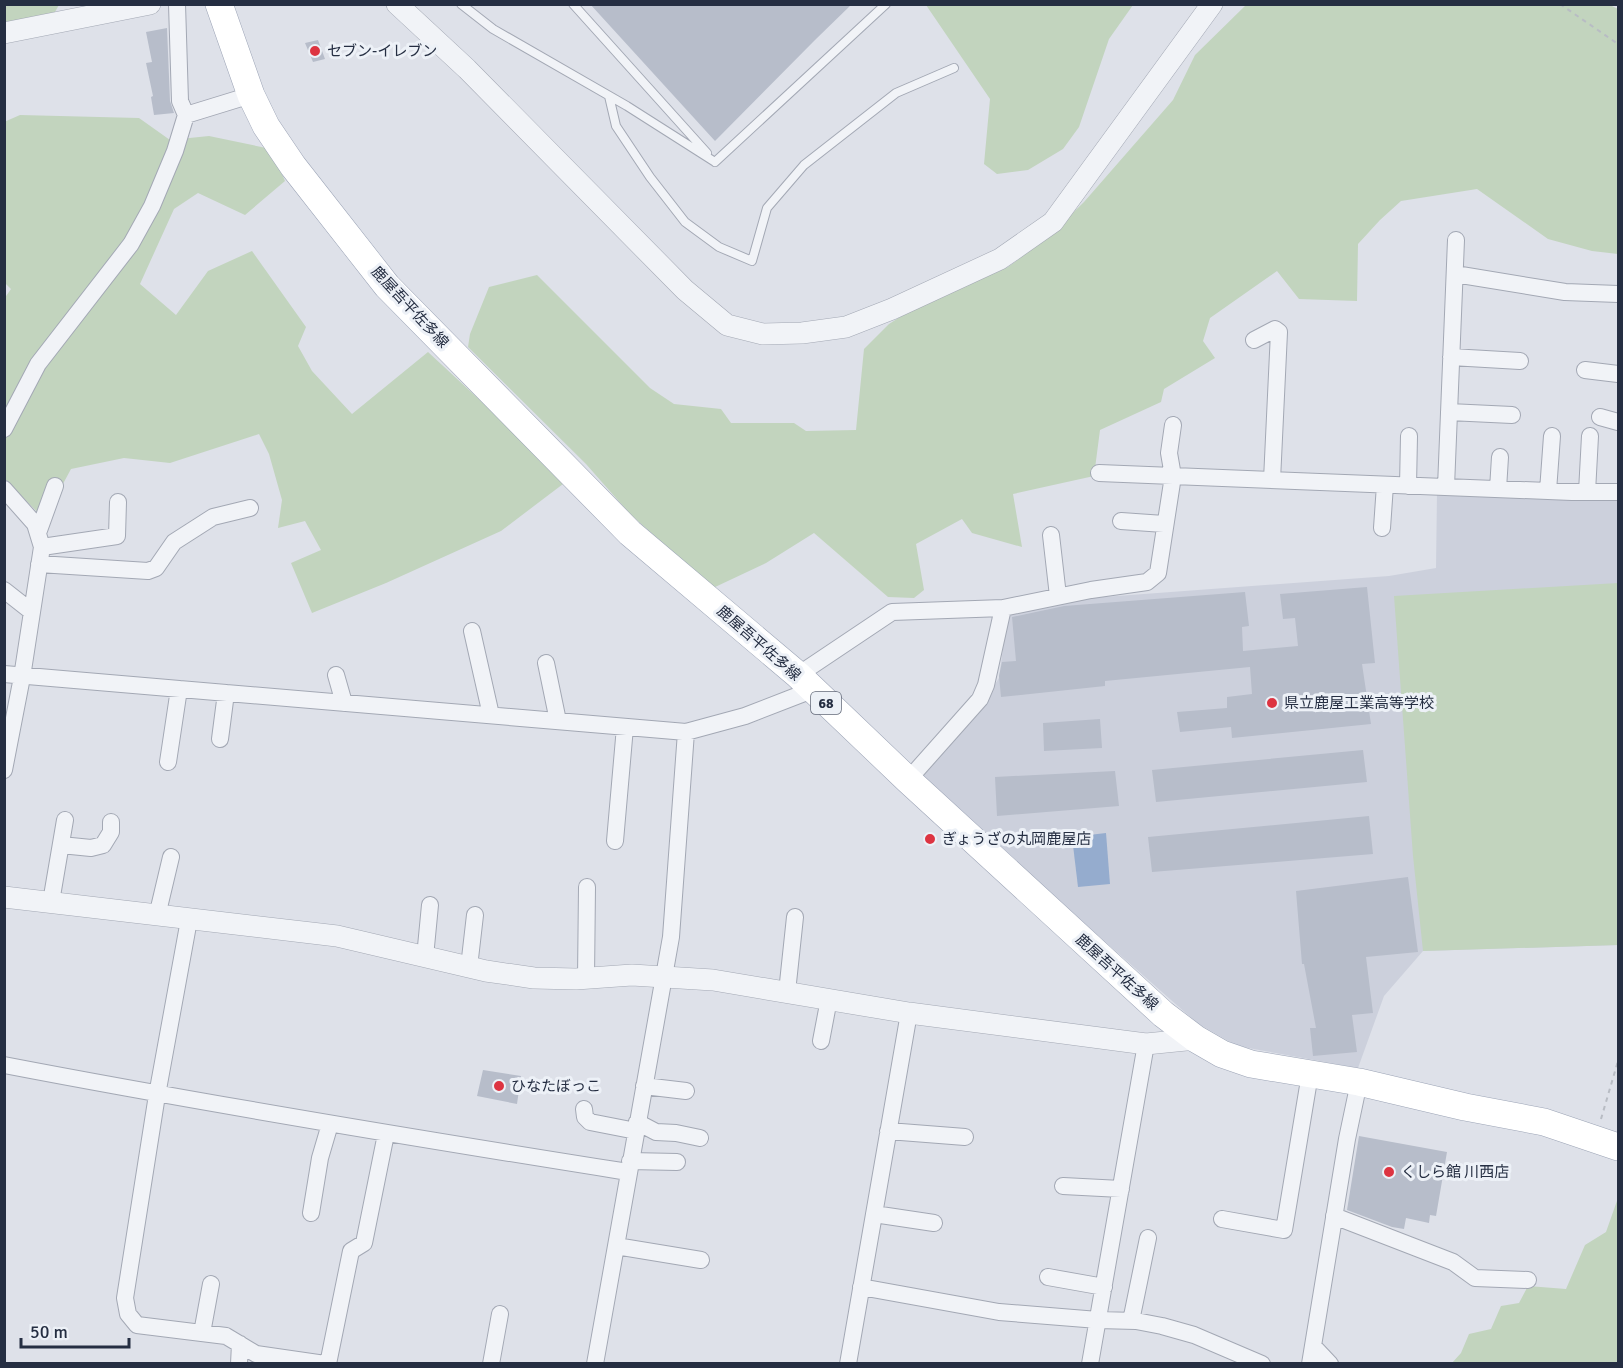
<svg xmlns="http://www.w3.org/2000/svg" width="1623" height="1368" font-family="Signika,'Noto Sans JP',sans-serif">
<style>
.built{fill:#ccd0dc}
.green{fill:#c2d4be}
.water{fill:#95acce}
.building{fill:#b7bdca}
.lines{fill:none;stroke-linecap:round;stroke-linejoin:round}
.service-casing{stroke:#a3a8b4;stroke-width:10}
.minor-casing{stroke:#a3a8b4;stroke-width:18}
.tertiary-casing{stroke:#a3a8b4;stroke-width:22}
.primary-casing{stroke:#9ca4b6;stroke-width:28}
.path{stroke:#b8bcc4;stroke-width:2;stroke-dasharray:4.5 4.5;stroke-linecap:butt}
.service{stroke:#f1f3f7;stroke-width:8}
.minor{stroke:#f1f3f7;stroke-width:16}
.tertiary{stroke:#f1f3f7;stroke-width:21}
.primary{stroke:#fff;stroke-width:27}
.poi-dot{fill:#dd3441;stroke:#edf1f7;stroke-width:2}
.labels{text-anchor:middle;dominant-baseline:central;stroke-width:6;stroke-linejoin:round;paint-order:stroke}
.shield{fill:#edf1f7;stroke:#616878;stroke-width:1.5}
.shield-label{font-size:14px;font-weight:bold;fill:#252e42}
.poi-label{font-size:15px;fill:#252e42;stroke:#edf1f7;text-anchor:start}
.street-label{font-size:15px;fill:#252e42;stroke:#edf1f7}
</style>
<rect width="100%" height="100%" fill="#dee1e9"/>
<path class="built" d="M1437,493l126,7h55v445l-195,6 -39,45 -26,72 -121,-22 -40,-23 -278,-246 53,-56 27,-43 10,-74 380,-28 47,-8z"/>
<path class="green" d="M1608,4l10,5v245l-26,-3 -44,-12 -71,-50 -76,12 -21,19 -22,24 -1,57 -58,-2 -22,-28 -67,47 -7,23 12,17 -51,31 -3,13 -61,28 -6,46 -81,18 9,53 -50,-14 -10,-14 -46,25 8,46 -10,8 -26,-1 -74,-64 -48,30 -53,25 -83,-74 -44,-50 -118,-117 2,-13 19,-47 48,-12 113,113 24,16 47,5 10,14h63l12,8 50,-1 8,-81 25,-25 22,-14 97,-43 41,-31 35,-34 89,-102 22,-45 51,-50z
M4,5h55l-7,12 -47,17z
M926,5h207l-24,34 -30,88 -16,22 -35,21 -31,4 -13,-10 6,-65z
M20,115l119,3 31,22 39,-4 62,13 14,32 -40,34 -47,-22 -24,16 -34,75 36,31 32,-44 44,-20 54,76 -8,19 14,25 40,43 76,-62 139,129 -66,50 -115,52 -74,30 -21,-50 30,-13 -16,-29 -27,7 4,-28 -13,-46 -10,-20 -89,29 -46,-5 -53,11 -27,50 -39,-40v-3l-1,-177 7,-10 -7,-7v-160z
M1618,583v362l-195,6 -10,-95 -19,-260z
M1618,1198v165l-167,1 10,-11 8,-19 22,-5 10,-23 18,-3 9,-17 38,3 19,-44 21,-13z"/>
<path class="water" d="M1106,833l4,51 -32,3 -6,-50z"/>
<path class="building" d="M590,4h262l-37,36 -100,101z
M167,28l3,73 4,12 -20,2 -3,-18 2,-1 -7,-33 6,-1 -6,-30z
M318,40l7,19 -12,3 -8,-19z
M1367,587l8,76 -13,1 9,60 -139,14 -1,-11 -51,5 -3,-20 50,-4v-11l25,-3 -2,-27 -145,14v5l-104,11 -2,-21 3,-14 14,-1 -4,-44 52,-11 181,-14 4,34 -7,1 1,24 55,-5 -3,-28 -12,1 -3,-25z
M1100,719l2,29 -58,3 -1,-28z
M1363,750l4,32 -211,20 -4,-32z
M1115,771l4,35 -122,10 -2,-39z
M1369,816l4,38 -221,18 -4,-35z
M1408,877l10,75 -52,5 7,56 -21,2 5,37 -44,4 -3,-28h6l-12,-64h-2l-6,-73z
M483,1070l38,6 -4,28 -40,-8z
M1359,1136l88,16 -11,64 -6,-1 -1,8 -23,-5 -2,11 -12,-2 -45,-17z"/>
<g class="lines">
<g class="service-casing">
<path id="service" d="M461,4l32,25 134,77 88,56
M573,4l134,149
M609,96l7,30 34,51 35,45 34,25 33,14 15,-53 37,-43 92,-72 58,-25
M715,162l171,-158"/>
</g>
<g class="minor-casing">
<path id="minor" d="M177,4l3,97 6,14
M1455,274l110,18 53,2
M1254,340l21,-11 4,3 -7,148
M1451,357l69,4
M1585,370l33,4
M1449,412l63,3
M1600,417l18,5
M4,429l34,-65 93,-120 21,-38 23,-55 11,-36 65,-20
M1099,473l74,3 -4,-23 4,-28
M1408,486l1,-50
M1446,487l10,-247
M4,489l31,35 7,23 -20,130 -18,93
M1498,489l2,-32
M1548,491l4,-55
M1587,492l3,-56
M1121,521l43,3
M1382,528l3,-43
M38,533l17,-47
M1051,535l7,61
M42,547l75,-11 1,-34
M39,564l109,7 8,-3 18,-26 39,-25 37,-9
M4,590l28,22
M472,631l19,84
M546,663l12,58
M4,674l682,58 59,-16 67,-26
M336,675l8,28
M798,675l94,-63 111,-4 88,-18 56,-8 11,-9 15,-97 399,16h46
M220,739l6,-46
M168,762l11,-73
M908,780l72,-81 6,-14 17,-77
M615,841l10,-114
M61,845l30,3 12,-3 8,-13v-10
M51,902l14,-82
M157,916l14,-59
M189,920l-32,175 -32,203 3,16 9,11 89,11 30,18 69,10
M425,957l5,-52
M469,967l6,-52
M586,978l1,-91
M787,992l8,-75
M821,1041l8,-42
M4,1065c208,40 416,74 624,107
M644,1086l42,5
M584,1109l1,8 5,5 46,9
M637,1122l19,10 20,1 24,5
M888,1131l77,6
M630,1161l47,1
M1063,1186l58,3
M311,1213l9,-55 10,-34
M874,1214l60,9
M1334,1216l119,46 22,16 53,2
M1222,1219l62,11 26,-156
M616,1246l85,14
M1048,1277l56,10
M861,1287l138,25 99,8 38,1 26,5 32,9 68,29
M1131,1321l17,-83
M202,1333l9,-49
M1313,1346l17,18
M239,1364l1,-20
M328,1364l23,-113 13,-8 22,-109
M491,1364l9,-50
M595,1364l76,-427 15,-205
M848,1364l61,-351
M1090,1364l56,-320
M1310,1364l37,-225 12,-57"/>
</g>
<g class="tertiary-casing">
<path id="tertiary" d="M397,4l70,65 218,221 42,35 36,9 39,-1 44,-6 46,-18 108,-50 53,-37 159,-218
M4,33l146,-29
M4,897l333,39 149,35 48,7 42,1 56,-4 81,5 196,33 237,31 50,-5"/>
</g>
<g class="primary-casing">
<path id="primary" d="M219,4l32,91 15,31 27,40 94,120 243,247 168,142 110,105 255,234 33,25 26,15 29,10 108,18 106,25 79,15 74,25"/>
</g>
<path class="path" d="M1560,4l58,40
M1601,1119l17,-58"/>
<use href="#service" class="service"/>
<use href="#minor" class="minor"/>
<use href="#tertiary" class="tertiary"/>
<use href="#primary" class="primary"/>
</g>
<g class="poi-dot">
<circle cx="315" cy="51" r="6"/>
<circle cx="1272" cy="703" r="6"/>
<circle cx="930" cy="839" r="6"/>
<circle cx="499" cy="1086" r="6"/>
<circle cx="1389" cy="1172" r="6"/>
</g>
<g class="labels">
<rect class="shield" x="811" y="692" width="30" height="22" rx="4.5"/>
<g class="shield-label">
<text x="826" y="703">68</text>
</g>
<g class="poi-label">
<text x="327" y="51">セブン-イレブン</text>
<text x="1284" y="703">県立鹿屋工業高等学校</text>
<text x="942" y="839">ぎょうざの丸岡鹿屋店</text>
<text x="511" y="1086">ひなたぼっこ</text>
<text x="1401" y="1172">くしら館 川西店</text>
</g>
<g class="street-label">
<text transform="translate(410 307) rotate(47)">鹿屋吾平佐多線</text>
<text transform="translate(759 643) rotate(41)">鹿屋吾平佐多線</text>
<text transform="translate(1117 972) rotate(42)">鹿屋吾平佐多線</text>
</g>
</g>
<rect width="1623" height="1368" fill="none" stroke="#252e42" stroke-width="12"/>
<path d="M21 1338v9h108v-9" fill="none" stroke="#252e42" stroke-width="3"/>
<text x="30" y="1338" font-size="18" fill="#252e42" stroke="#edf1f7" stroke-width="4.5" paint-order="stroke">50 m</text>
</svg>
